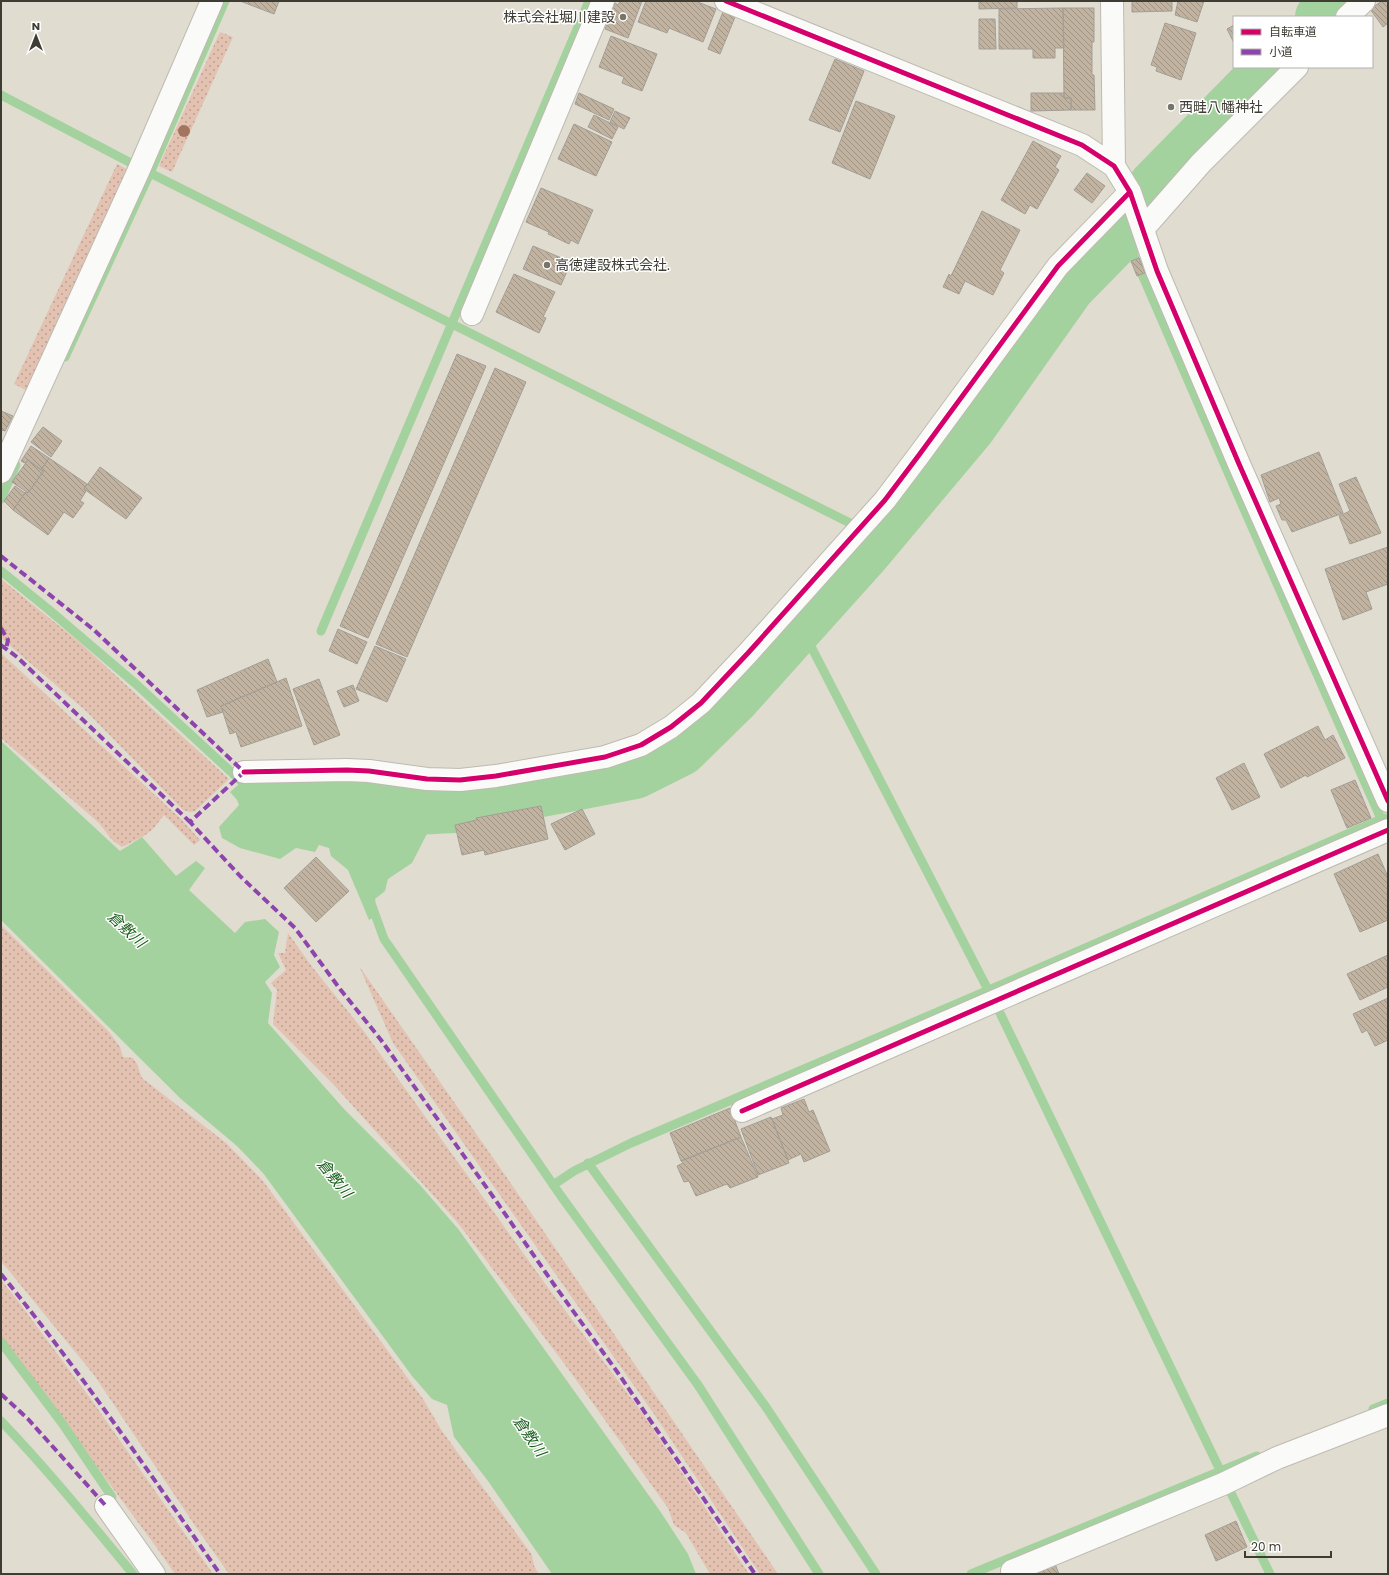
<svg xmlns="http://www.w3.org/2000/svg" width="1389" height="1575" font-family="Poppins,'Noto Sans JP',sans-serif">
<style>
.grass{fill:url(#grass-dots)}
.water{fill:#a4d29e}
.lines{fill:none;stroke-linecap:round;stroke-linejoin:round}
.stream{stroke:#a4d29e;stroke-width:9}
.river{stroke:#a4d29e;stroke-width:52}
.building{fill:url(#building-back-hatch);stroke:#a39e96}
.minor-casing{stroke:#bebab1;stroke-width:24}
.minor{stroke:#fafaf8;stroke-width:22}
.quiet{stroke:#8e44ad;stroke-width:4;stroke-dasharray:8 4;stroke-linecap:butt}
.cycleway-casing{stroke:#fff;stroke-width:8}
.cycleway{stroke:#d6006c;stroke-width:5}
.tree{fill:#a3755e}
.poi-dot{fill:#77746a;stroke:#fff;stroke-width:1.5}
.labels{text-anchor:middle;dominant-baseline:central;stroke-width:3;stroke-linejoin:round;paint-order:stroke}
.poi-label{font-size:14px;fill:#3e3c33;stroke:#fff;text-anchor:start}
.water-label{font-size:15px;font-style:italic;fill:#1d601f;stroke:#fff}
</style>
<defs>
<pattern id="grass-dots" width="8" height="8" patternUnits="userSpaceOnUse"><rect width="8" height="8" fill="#e4c2b2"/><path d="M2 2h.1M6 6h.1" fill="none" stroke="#ba9f91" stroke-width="1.8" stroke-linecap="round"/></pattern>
<pattern id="building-back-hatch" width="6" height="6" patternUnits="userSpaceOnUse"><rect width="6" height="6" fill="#c2b3a0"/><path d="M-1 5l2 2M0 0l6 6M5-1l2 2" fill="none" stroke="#9f9383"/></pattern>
</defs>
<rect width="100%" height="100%" fill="#e0dcd0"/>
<path class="grass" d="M220,32l13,5 -61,135 -13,-6z
M117,164l15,8 -104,219 -14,-7z
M1,579l78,63 150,137 -34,32 -5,1 -7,-2 -97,-99 -85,-73z
M1,653l180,166 19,21 -6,5 -30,-30 -11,14 -9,7 -22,11 -10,-7 -13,-17 -98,-85z
M1,925l108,107 11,15 3,10 10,1 4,6 5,14 84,65 37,38 160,218 19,32 90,124 2,11 5,8h-310l-31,-44 -104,-155 -93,-114z
M288,933l25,35 50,62 186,259 94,125 106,160h-39l-24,-41 -12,-8 -6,-17 -99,-138 -111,-147 -124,-138 -61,-61 4,-34 -6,-7 15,-13 -8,-17h7z
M359,966l155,222 264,386h-18l-104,-157 -263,-374z
M1,1280l17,21 75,101 120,172h-38l-18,-26 -156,-211z"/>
<path class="water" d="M1,741l119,110 22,-14 34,39 20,-15 9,7 -16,22 46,43 10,-11 20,-3 14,13 -5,23 6,12 -15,15 7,11 -4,30 76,86 76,76 39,45 201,281 28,43 8,20h-144l-64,-93 -34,-44 -7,-32 -15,-6 -20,-23 -149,-203 -26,-27 -56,-47 -180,-179z
M245,779h87l90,7 9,40 -19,37 -24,16 -3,12 -10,8 3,16 -9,5 -21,-50 -17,-14 -2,-8 -10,-3 -4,7 -19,-4 -16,11 -40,-11 -18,-10 -3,-11 20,-22 -2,-5 -7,-8z"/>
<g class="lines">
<path class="stream" d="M1,95l149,78 728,364
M1120,235l14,21 99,228 148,335
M65,357l85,-184 75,-172
M1,499l15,-34
M1,571l47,38 88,75 106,98
M800,625l201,390 269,559
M321,631l268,-630
M372,906l12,33 177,257 137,189 121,189
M588,1163l178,244 110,167
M553,1185l21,-14 57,-28 358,-153 395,-172
M1,1342l61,81 50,74
M1373,1409l15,-6
M1,1421c47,49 89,101 132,153
M971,1574l286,-118"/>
<path class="river" d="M1321,17l16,-16
M356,812l98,-5 104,-19 77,-15 46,-23 52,-51 133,-148 104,-124 99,-140 51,-52 35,-50 116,-118"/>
</g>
<path class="building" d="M240,1h39l-5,13z
M620,1h22l-14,37 -23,-9 10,-26 3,2z
M646,1h49l21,8 -13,33 -34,-14 -2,5 -29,-11z
M979,1h62h-24v7l-38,1z
M1132,1h40v10l-40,1z
M1178,1h26l-7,21 -22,-7z
M1382,1h6v22l-5,4 -13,-18z
M1063,8l1,40h-9v10h-22v-9h-34v-40z
M1063,8h31v34h-2v33h2l1,35h-24v-12h-7z
M723,12l12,5 -15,37 -12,-5z
M979,19h16l1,30h-17z
M1165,23l31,10 -15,47 -25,-9 1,-4 -6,-2z
M1234,25v18l-7,-14z
M611,36l46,18 -15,37 -20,-8 2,-6 -25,-10z
M835,59l29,12 -24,61 -31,-12z
M579,93l35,16 -5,11 -34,-16z
M1031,93h33v5h7v12l-40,1z
M856,101l39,15 -25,63 -38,-16z
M615,111l15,7 -6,11 -14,-7z
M594,115l24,12 -6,12 -24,-12z
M574,124l38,18 -16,34 -38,-17z
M1033,141l28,15 -6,11 4,3 -22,39 -7,-4 -5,9 -24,-14z
M1087,173l18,13 -13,17 -18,-13z
M541,188l52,22 -15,34 -7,-4 -2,4 -21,-10 1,-2 -23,-10z
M982,211l38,19 -20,40 4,3 -11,22 -28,-14 -6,13 -16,-7 6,-13 2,2z
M533,246l38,16 -10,23 -38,-16z
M1139,258l6,15 -8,3 -6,-15z
M514,274l41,18 -12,25 3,1 -7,15 -43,-21z
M457,354l29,12 -118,272 -28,-12z
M495,368l31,14 -119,275 -31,-13z
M1,411l12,5 -8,15 -4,-1z
M43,427l19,14 -11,16 -20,-15z
M31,446l18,12 -8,12 -13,-10 -3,3 -4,-2z
M1319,452l24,61 -51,19 -6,-12h-4l-6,-14 5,-2 -2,-6 -9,4 -9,-27z
M49,458l38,26 -3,5 2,2 -6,10 4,2 -11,15 -9,-6 -16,23 -35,-25 13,-18 2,1 16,-22 -3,-1z
M28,460l15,11 -15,22 -16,-11z
M100,467l42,31 -16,21 -42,-30z
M1356,477l25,56 -31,11 -11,-28 11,-5 -11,-27z
M15,486l10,7 -12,17 -9,-9z
M1388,547v37l-22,8 6,17 -29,11 -18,-51z
M338,629l29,13 -10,22 -28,-13z
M375,646l31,13 -19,43 -31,-13z
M268,659l9,23 -56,24 2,6 -16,5 -10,-27z
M286,678l16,48 -61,21 -5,-15 -6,2 -9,-28z
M319,679l21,56 -26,10 -21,-56z
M353,685l6,16 -15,6 -7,-16z
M1318,726l7,14 8,-5 12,23 -38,19 -1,-2 -25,13 -17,-34z
M1244,763l16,34 -28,13 -16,-32z
M1355,780l16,38 -24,10 -16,-38z
M541,806l7,33 -63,16 -1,-5 -22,5 -7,-30 22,-5 -1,-2z
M582,809l13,25 -30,16 -14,-26z
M1378,854l10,23v43l-28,12 -26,-58z
M316,857l33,34 -33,31 -32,-34z
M1388,955v32l-28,13 -13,-26z
M1388,998v42l-13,6 -8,-16 -5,3 -9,-19z
M804,1099l5,13 4,-2 17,41 -26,11 -3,-8 -13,6 -16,-41 11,-4 -2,-7z
M730,1108l11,29 -60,24 -11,-28z
M771,1117l18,46 -31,12 -17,-46z
M741,1137l17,40 -28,11 -3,-4 -31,12 -7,-15 -5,1 -7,-16 6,-3 -2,-2z
M1236,1521l11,26 -31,14 -11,-26z
M1055,1564l4,10h-30z"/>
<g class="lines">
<g class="minor-casing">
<path id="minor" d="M726,1l356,144 32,21 16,26 27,79 82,193 149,337
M1112,1l2,165
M1347,17l17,-16
M1143,229l58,-66 96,-96
M472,314l131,-313
M1,472l137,-300 74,-171
M244,772l103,-2 22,1 58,8 33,1 36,-4 109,-19 36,-12 30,-18 30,-24 47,-50 137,-153 34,-45 139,-189 72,-74
M742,1111l646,-281
M106,1506l48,68
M1014,1574l-2,-3 211,-87 54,-26 111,-43"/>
</g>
<use href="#minor" class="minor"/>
<path class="quiet" d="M1,556l93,74 150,142 -54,50 51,55 54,51 45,61 41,51 113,158 61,88 63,87 137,201
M1,628l7,12 -2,9
M1,645l16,12 173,165
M1,1274c78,96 148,198 219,300
M1,1394l27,25 78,87"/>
<g class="cycleway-casing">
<path id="cycleway" d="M726,1l356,144 32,21 16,26 27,79 82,193 149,337
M244,772l103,-2 22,1 58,8 33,1 36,-4 109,-19 36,-12 30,-18 30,-24 47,-50 137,-153 34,-45 139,-189 72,-74
M742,1111l646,-281"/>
</g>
<use href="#cycleway" class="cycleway"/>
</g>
<circle class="tree" cx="184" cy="131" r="6"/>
<g class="poi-dot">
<circle cx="623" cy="17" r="4"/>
<circle cx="1171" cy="107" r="4"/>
<circle cx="547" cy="265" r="4"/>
</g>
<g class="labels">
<g class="poi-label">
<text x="615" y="17" text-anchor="end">株式会社堀川建設</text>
<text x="1179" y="107">西畦八幡神社</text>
<text x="555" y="265">高徳建設株式会社.</text>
</g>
<g class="water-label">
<text transform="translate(127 929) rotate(43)">倉敷川</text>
<text transform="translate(335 1178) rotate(51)">倉敷川</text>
<text transform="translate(530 1436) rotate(56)">倉敷川</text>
</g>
</g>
<rect width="1389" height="1575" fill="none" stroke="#3e3c33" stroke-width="4"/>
<rect x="1233" y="16" width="140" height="52" fill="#ffffff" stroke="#b2b1ad"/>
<rect x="1241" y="29" width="20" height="6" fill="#d6006c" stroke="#b2b1ad"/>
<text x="1269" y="36" font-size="12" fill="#3e3c33">自転車道</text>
<rect x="1241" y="49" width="20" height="6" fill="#8e44ad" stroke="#b2b1ad"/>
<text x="1269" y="56" font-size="12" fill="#3e3c33">小道</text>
<g transform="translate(36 36)" stroke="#ffffff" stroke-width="3" paint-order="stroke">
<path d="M0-3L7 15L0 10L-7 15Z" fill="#3e3c33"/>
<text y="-6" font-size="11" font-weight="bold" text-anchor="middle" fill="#3e3c33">N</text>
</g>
<path d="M1245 1551v6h86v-6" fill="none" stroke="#3e3c33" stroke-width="2"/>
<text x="1251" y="1551" font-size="12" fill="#3e3c33" stroke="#ffffff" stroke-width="3" paint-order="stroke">20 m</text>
</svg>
